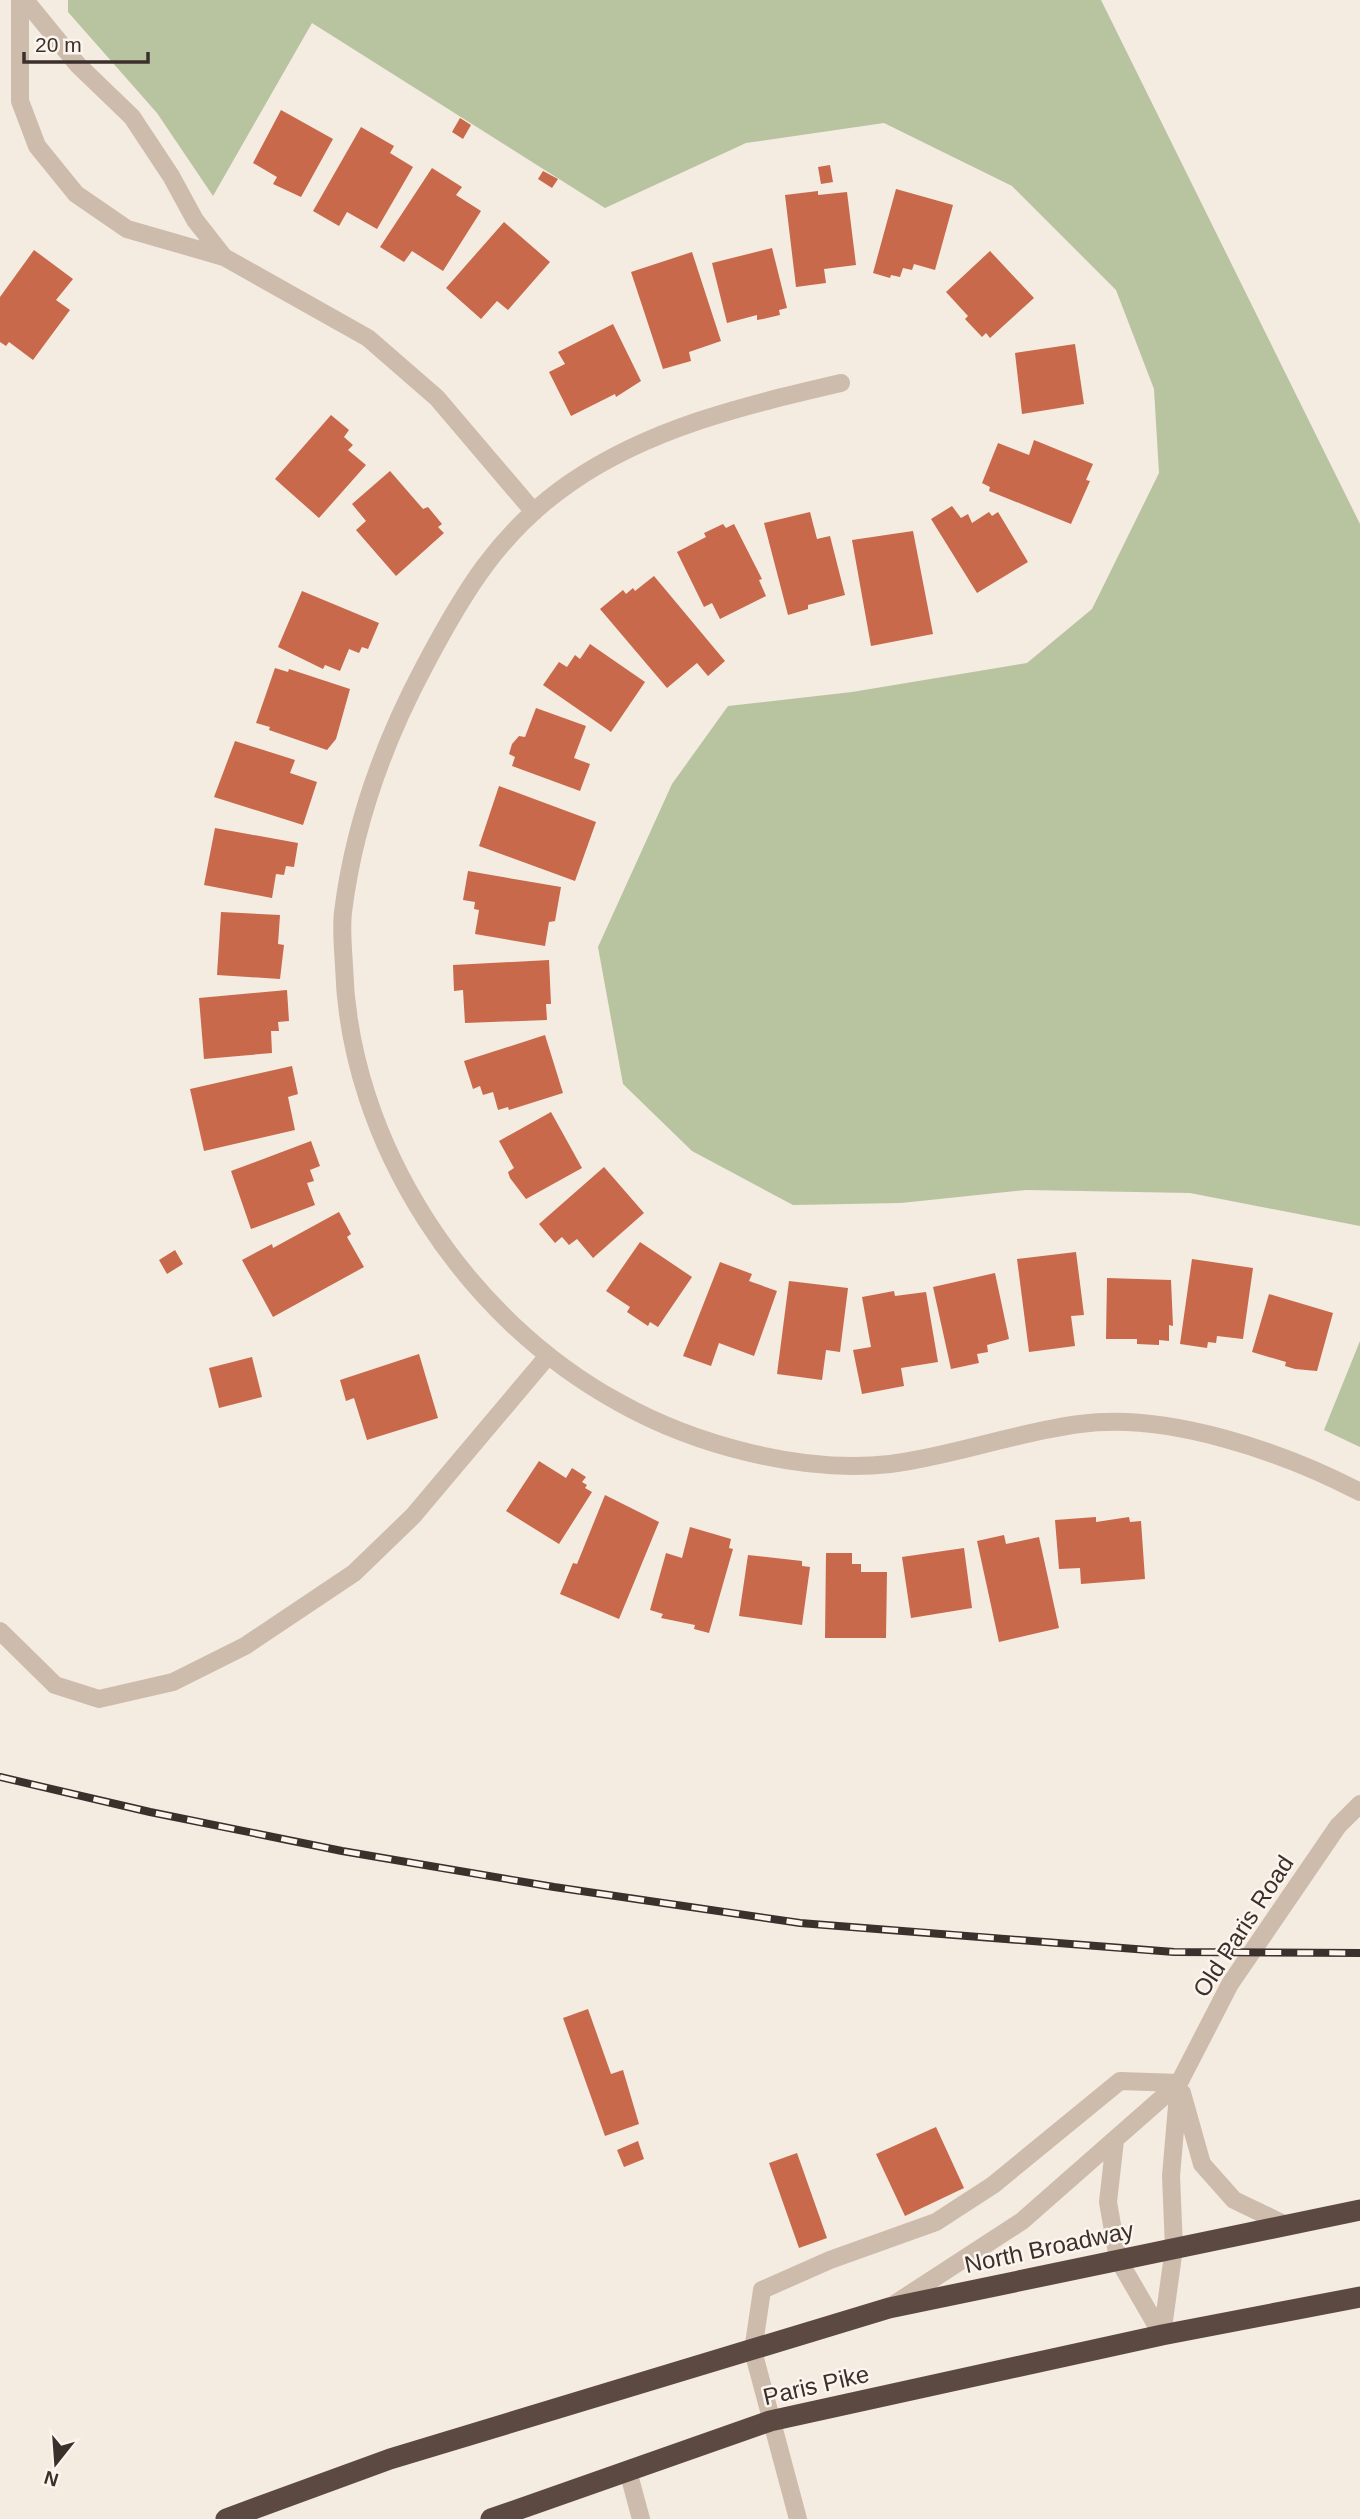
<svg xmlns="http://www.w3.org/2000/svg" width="1360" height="2519" font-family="Helvetica,sans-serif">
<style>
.green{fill:#b8c4a0}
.building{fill:#c8694b}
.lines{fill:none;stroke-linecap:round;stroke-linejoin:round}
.minor{stroke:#cdbbac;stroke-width:18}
.highway{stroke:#5c4a42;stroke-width:21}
.rail-casing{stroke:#3b302b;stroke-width:8}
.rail{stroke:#fbf5ee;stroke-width:5;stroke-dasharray:16;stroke-linecap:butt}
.labels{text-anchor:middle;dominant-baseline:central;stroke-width:5;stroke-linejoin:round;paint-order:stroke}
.street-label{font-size:24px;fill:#3b302b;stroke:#fbf5ee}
</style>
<rect width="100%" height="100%" fill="#f4ebe1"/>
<path class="green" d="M68,0h1033l259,524v702l-170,-33 -164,-3 -125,13 -108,2 -101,-54 -69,-67 -25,-137 74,-163 56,-78 124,-14 175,-29 65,-54 67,-136 -5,-84 -38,-99 -104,-104 -128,-63 -138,20 -141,65 -293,-185 -99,173 -56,-83 -89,-101z
M1360,1341v106l-36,-17z"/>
<path class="building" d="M281,110l52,29 -32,58 -28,-13 4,-7 -24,-14z
M460,118l11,7 -8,14 -11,-7z
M361,127l33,19 -4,7 23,14 -36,62 -30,-17 -8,14 -26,-15z
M830,165l3,17 -12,2 -3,-17z
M432,168l30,19 -6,8 25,16 -38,60 -31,-20 -8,11 -24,-15z
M543,171l15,8 -6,9 -14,-9z
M896,189l57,16 -18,65 -21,-6 -2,6 -9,-2 -3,9 -9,-2 -1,3 -17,-5z
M818,191v4l29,-3 9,73 -32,4 2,14 -30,4 -11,-92z
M504,222l46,40 -42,48 -11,-9 -16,18 -35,-31z
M772,248l15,60 -8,2 1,5 -17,4 -6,1v-5l-30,8 -15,-60z
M34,250l39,29 -17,21 14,10 -37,50 -24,-18 -3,4 -6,-4v-45z
M990,251l44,47 -44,40 -4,-5 -4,4 -17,-18 3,-3 -22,-24z
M692,252l29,89 -32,11 2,9 -28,8 -32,-97z
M613,324l28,57 -25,16 -1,-3 -44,22 -22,-44 16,-8 -7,-12z
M1075,344l9,60 -62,10 -7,-61z
M331,415l18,15 -5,7 9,8 -5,5 18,15 -47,53 -44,-39z
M1034,440l59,24 -7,16 4,1 -19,43 -82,-33 1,-4 -8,-4 16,-40 31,12z
M390,471l33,38 5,-2 14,17 -4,3 6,6 -48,43 -40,-46 10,-9 -14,-17z
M952,506l9,12 7,-4 4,9 17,-11 3,4 6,-4 30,50 -51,31 -46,-74z
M810,512l7,27 13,-3 15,59 -37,10v4l-20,6 -24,-92z
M723,524l3,4 8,-4 28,55 -3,1 7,16 -46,23 -8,-16 -8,4 -27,-55 29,-15 -2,-4z
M913,531l20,103 -62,12 -19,-106z
M654,576l71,85 -17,15 -11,-13 -30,25 -67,-79 23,-19 3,4 7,-6 2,3z
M302,591l77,32 -11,26 -6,-2 -3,6 -10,-4 -9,22 -15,-6 -2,4 -45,-22z
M590,644l55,38 -34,50 -68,-47 16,-23 8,5 8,-12 5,4z
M275,668l13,4 1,-3 61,20 -14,50 -9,11 -58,-20 1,-3 -14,-4z
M536,708l50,18 -12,32 16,6 -10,27 -68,-25 3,-9 -6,-3 3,-10 7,-8 6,1z
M235,741l60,19 -5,13 27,9 -14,43 -89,-28z
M499,786l97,36 -21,59 -96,-35z
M215,828l83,15 -4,24 -8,-1 -2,9 -8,-1 -4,24 -68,-13z
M468,871l93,16 -6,34 -6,1 -4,24 -70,-12 4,-24 -5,-1 1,-7 -12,-2z
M221,912l59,3 -2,29 6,1 -4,34 -63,-4z
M549,960l2,44h-5l1,16 -82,3 -2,-33 -9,1 -1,-26z
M287,990l2,31 -11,1 1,9h-8l1,22 -68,6 -5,-61z
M545,1035l18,58 -54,17 -1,-3 -10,3 -5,-18 -10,3 -3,-9 -7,3 -9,-28z
M292,1066l6,28 -10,3 7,33 -91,21 -14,-62z
M551,1112l31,56 -56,31 -16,-21 -2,-6 6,-4 -15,-27z
M311,1141l9,25 -10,4 4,11 -7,2 8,22 -64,24 -20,-58z
M604,1167l40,46 -51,45 -16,-19 -8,6 -7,-8 -7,6 -16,-19z
M339,1212l12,22 -4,3 17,30 -91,50 -31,-57 30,-16 1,4z
M640,1242l52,35 -34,50 -8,-5 -2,4 -21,-14 3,-5 -24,-16z
M175,1250l8,14 -16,10 -8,-14z
M1076,1252l8,63 -13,1 4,30 -46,6 -12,-93z
M1192,1259l61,9 -10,71 -26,-3 -1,7 -8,-1 -1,6 -27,-4z
M720,1262l32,12 -3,7 28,10 -23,65 -35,-13 -8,23 -28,-10z
M995,1273l14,66 -22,6 1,7 -11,2 2,9 -28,6 -18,-82z
M1107,1278l64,2 2,46 -4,-1v16l-10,-1v5l-22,-1v-5h-31z
M789,1281l59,7 -8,64 -14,-2 -4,30 -45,-6z
M894,1291l1,5 31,-4 12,70 -37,6 3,18 -42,8 -9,-44 18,-3 -9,-50z
M1269,1294l64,19 -16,58 -22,-2 -10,-3 1,-4 -34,-10z
M419,1354l19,64 -71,22 -13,-42 -8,3 -6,-21z
M252,1357l10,40 -43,11 -10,-40z
M539,1461l27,17 6,-10 14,9 -4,5 5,3 -2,3 7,4 -33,52 -53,-33z
M605,1495l54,27 -40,97 -59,-25 13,-31 4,1z
M1096,1517v5l33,-5 1,5 11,-1 4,58 -64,5 -1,-16 -21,1 -4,-49z
M690,1527l41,12 -2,9 4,1 -24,84 -15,-4 1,-4 -34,-7 2,-4 -13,-4 16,-57 16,5z
M1004,1535l2,9 33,-7 20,91 -60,14 -22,-101z
M964,1548l8,60 -61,10 -9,-61z
M826,1553h26v11h9v8h26l-1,66h-61z
M748,1555l54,6v5l8,1 -8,58 -63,-9z
M588,2009l23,65 12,-4 16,54 -34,12 -42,-118z
M936,2127l28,61 -59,28 -29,-62z
M638,2141l6,18 -20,8 -7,-17z
M797,2153l30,85 -28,10 -30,-85z"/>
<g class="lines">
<path class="minor" d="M20,0v101l17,45 39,48 51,35 97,28 144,81 69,60 97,114
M25,0l53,65 54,52 39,59 24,44 29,37
M841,383c-94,22 -190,44 -271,100 -71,49 -107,110 -146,184 -41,77 -70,157 -81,245 -2,17 0,36 1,54 5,177 121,353 276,437 75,42 183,71 270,61 64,-8 126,-32 190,-40 88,-12 203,28 280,68
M0,1631l55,54 44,14 74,-17 72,-36 109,-73 59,-57 134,-159
M1182,2093l20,71 32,36 52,25
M1115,2140l-7,62 10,57 44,76
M893,2305l129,-84 157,-138 51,-99 108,-158 22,-22
M1162,2335l12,-87 -3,-72 8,-93
M628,2471l13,48
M798,2519l-45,-168 9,-61 68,-30 106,-38 57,-37 127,-104 59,2"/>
<path class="highway" d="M226,2519l164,-60 499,-151 471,-98
M491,2519l279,-98 392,-86 198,-38"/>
<g class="rail-casing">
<path id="rail" d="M0,1777l150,35 192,39 212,36 246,36 374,29 186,1"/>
</g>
<use href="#rail" class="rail"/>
</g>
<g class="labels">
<g class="street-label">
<text transform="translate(1243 1926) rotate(-57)">Old Paris Road</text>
<text transform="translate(1049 2247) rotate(-12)">North Broadway</text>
<text transform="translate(816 2385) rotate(-13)">Paris Pike</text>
</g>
</g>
<g transform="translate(56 2463) rotate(197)" stroke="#fbf5ee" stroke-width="5" paint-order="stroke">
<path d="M0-5L12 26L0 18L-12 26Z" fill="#3b302b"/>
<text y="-10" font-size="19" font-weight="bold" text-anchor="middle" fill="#3b302b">N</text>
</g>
<path d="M24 52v10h124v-10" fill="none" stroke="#3b302b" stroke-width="3.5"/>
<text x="35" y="52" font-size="21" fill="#3b302b" stroke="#fbf5ee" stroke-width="5" paint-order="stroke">20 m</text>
</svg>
